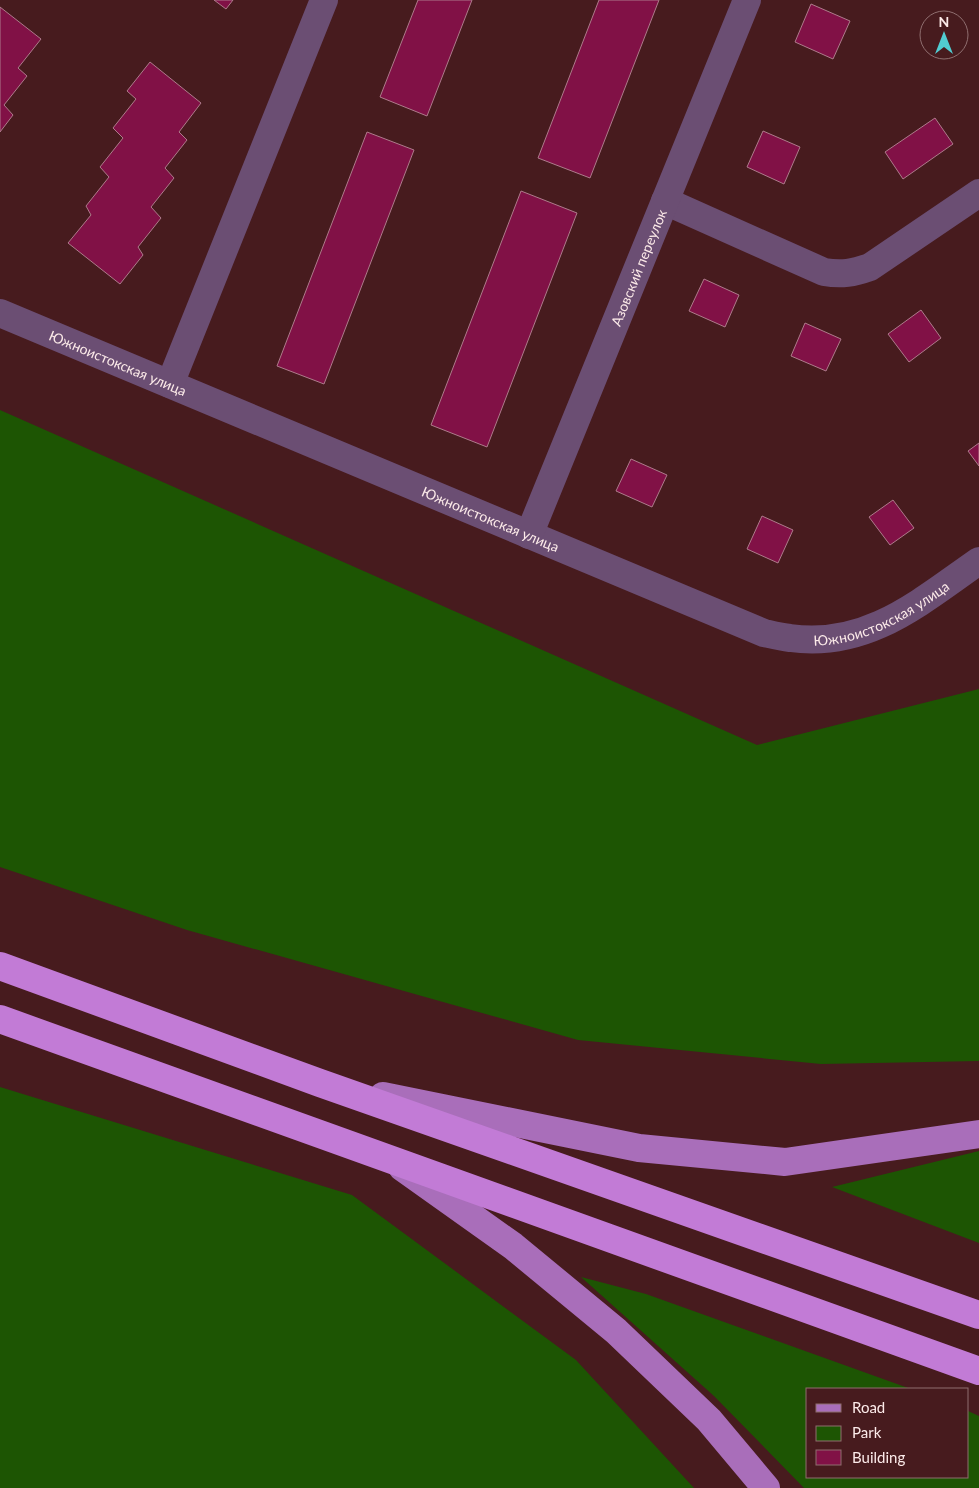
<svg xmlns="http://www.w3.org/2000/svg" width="979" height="1488" font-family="Lato,sans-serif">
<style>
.green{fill:#1d5503}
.building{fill:#811146;stroke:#ae7b8b}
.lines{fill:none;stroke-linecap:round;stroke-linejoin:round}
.minor{stroke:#6b4e73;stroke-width:28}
.major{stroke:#a96eba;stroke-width:28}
.highway{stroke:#c27bd6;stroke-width:28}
.labels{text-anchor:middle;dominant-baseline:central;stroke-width:4;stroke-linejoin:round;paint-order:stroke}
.street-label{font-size:14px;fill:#fceae9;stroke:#471b1e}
</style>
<rect width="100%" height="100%" fill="#471b1e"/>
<path class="green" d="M0,410l757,335 222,-56v372l-158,3 -243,-24 -391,-110 -187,-63z
M0,1087l352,108 224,165 118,128h-694z
M979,1151v92l-147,-56z
M581,1277l65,17 265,95h-103v88h160v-66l11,5v72h-175l-90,-92z"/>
<path class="building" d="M214,0h19l-7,9z
M418,0h54l-45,116 -47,-19z
M599,0h60l-69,178 -52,-20z
M811,4l39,17 -17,38 -38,-17z
M0,7l41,32 -23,29 9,8 -23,29 9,10 -13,17z
M150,62l51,41 -22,29 8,8 -22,28 9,10 -23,29 10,11 -23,29 5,8 -23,29 -52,-41 23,-28 -5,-9 23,-29 -9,-10 23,-29 -10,-10 23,-29 -9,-8z
M935,118l18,26 -50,35 -18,-27z
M763,131l37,16 -16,37 -37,-17z
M367,132l47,18 -90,234 -47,-18z
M521,191l56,22 -90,234 -56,-22z
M704,279l35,16 -14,32 -36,-16z
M921,310l20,28 -32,24 -21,-28z
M805,323l36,16 -15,32 -35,-15z
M979,443v23l-11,-15z
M631,459l36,16 -15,32 -36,-16z
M893,500l21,28 -24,17 -21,-28z
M762,516l31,14 -15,33 -31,-14z"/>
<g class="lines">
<g class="minor">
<path d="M665,201l159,71c18,3 29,1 46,-5l109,-74"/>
<path id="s1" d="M0,313l764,320c9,2 17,4 26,5 77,11 130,-36 189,-77"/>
<path d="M170,384l154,-384"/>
<path id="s2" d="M529,535l218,-535"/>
</g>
<path class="major" d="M383,1096l256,52 146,14 194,-28
M402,1167l111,79 103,85 93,89 57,68"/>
<path class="highway" d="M0,966l320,117 659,232
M0,1019l979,352"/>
</g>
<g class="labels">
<g class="street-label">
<text stroke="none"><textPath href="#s2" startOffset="289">Азовский переулок</textPath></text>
<text stroke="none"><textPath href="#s1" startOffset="128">Южноистокская улица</textPath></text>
<text stroke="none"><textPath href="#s1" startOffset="532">Южноистокская улица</textPath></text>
<text stroke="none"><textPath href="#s1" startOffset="952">Южноистокская улица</textPath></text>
</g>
</g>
<rect x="806" y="1388" width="162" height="90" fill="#471b1e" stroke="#8f6e6f"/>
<rect x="816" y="1404" width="25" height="8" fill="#a96eba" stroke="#8f6e6f"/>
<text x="852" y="1413" font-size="15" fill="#fceae9">Road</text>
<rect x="816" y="1426" width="25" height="15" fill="#1d5503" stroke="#8f6e6f"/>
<text x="852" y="1438" font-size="15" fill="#fceae9">Park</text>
<rect x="816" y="1450" width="25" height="15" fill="#811146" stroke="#8f6e6f"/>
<text x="852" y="1463" font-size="15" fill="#fceae9">Building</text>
<g transform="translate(944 35)"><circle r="24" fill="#471b1e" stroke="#8f6e6f"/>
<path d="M0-4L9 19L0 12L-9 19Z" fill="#51ccd1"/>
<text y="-8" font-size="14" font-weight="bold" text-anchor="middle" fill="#fceae9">N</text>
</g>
</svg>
